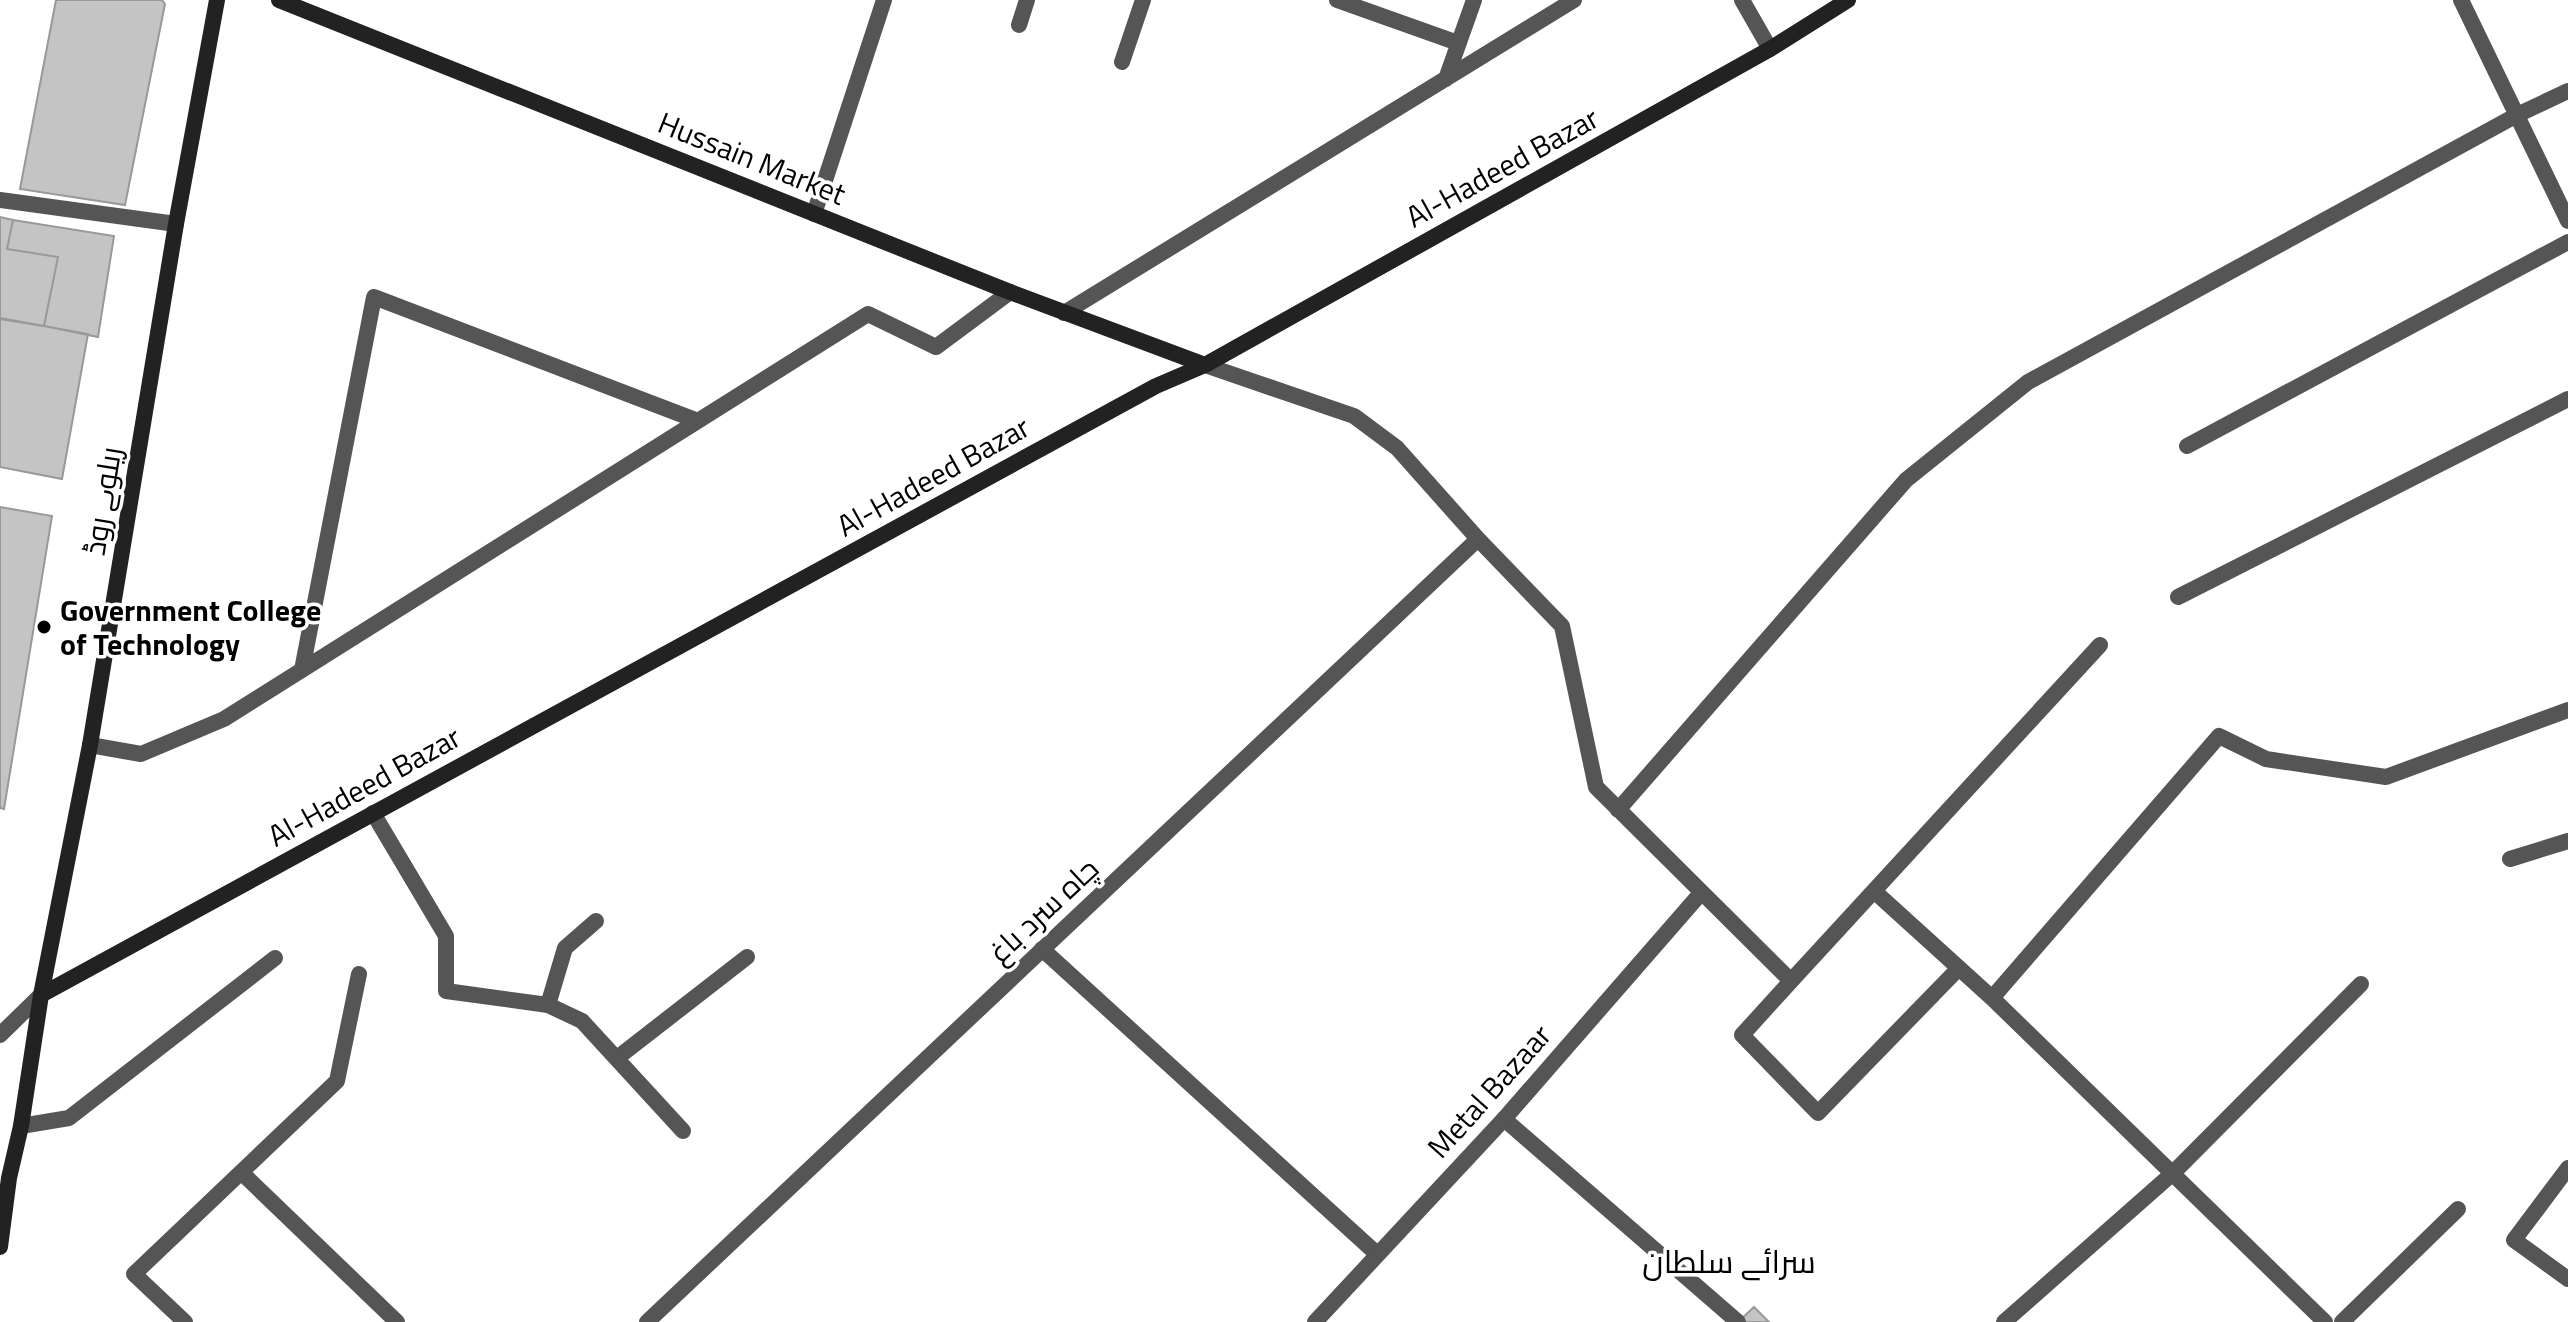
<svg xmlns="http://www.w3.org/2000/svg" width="2568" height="1322" font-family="'Titillium Web',Cairo,sans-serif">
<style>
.building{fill:#c4c4c4;stroke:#999;stroke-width:2}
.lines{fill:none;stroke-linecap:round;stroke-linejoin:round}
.lane{stroke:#555;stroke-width:16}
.street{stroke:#555;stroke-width:16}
.secondary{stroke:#222;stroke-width:16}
.poi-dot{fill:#000;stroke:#fff;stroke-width:3}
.labels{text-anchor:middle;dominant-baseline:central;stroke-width:7;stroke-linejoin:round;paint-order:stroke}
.street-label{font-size:30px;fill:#000;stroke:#fff}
.poi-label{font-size:30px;font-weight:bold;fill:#000;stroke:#fff;text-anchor:start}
.neighbourhood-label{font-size:32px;fill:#000;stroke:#fff}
</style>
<rect width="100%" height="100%" fill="#fff"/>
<path class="building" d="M56,0h106l3,4 -40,201 -105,-16z
M0,217l13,3 -6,29 51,8 -14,69 -44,-7z
M13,220l101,16 -16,101 -54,-11 14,-69 -51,-8z
M0,318l88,16 -26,145 -62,-12z
M0,507l52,9 -48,293 -4,-1z
M1754,1307l15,15h-31z"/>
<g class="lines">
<path class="lane" d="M1019,25l8,-25
M1122,62l21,-62
M2517,115l51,-24
M0,200l176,24
M2187,446l381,-204
M2178,597l390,-198
M2510,859l58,-18
M1042,949l335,305
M548,1005l17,-57 31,-27
M617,1058l130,-101
M1504,1119l234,203
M21,1126l48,-8 206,-160
M2568,1168l-54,72 54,39
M2342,1322l116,-113"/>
<path class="street" d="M1337,0l121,43
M1742,0l28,49
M2461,0l107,221
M1446,79l28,-79
M814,214l70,-214
M1064,313l510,-313
M1205,365l149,51 43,32 81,91 84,87 34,161 195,194 -49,54 76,78 141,-145
M302,670l72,-373 324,124
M90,745l51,9 83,-35 644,-405 68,33 74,-55
M1618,810l288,-330 122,-98 489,-267
M373,813l73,123v55l102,14 34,16 101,110
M1874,891l118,107 227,-262 47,23 120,18 182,-67
M1791,981l309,-336
M1992,998l333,324
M0,1035l41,-40
M242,1173l155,149
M185,1322l-51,-48 203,-193 22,-107
M647,1322l831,-783
M1315,1322l189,-203 197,-226
M2004,1322l169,-149 188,-189"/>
<path class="secondary" d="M279,0l731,292 195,73
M41,995l1115,-609 49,-21 565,-316 78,-49
M0,1247l9,-69 12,-52 20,-131 49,-250 86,-521 41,-224"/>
</g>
<circle class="poi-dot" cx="44" cy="627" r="8"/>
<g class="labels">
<g class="street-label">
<text transform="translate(752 158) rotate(22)">Hussain Market</text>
<text transform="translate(1502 167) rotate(-29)">Al-Hadeed Bazar</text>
<text transform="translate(933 476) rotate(-29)">Al-Hadeed Bazar</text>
<text transform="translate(102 501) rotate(-81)">ریلوے روڈ</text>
<text transform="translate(364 786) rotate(-29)">Al-Hadeed Bazar</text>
<text transform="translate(1043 910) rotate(-43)">چاہ سرد باغ</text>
<text transform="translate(1489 1091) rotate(-48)">Metal Bazaar</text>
</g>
<g class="poi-label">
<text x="60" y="610">Government College<tspan x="60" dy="34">of Technology</tspan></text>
</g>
<g class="neighbourhood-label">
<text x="1729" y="1261">سرائے سلطان</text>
</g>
</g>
</svg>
